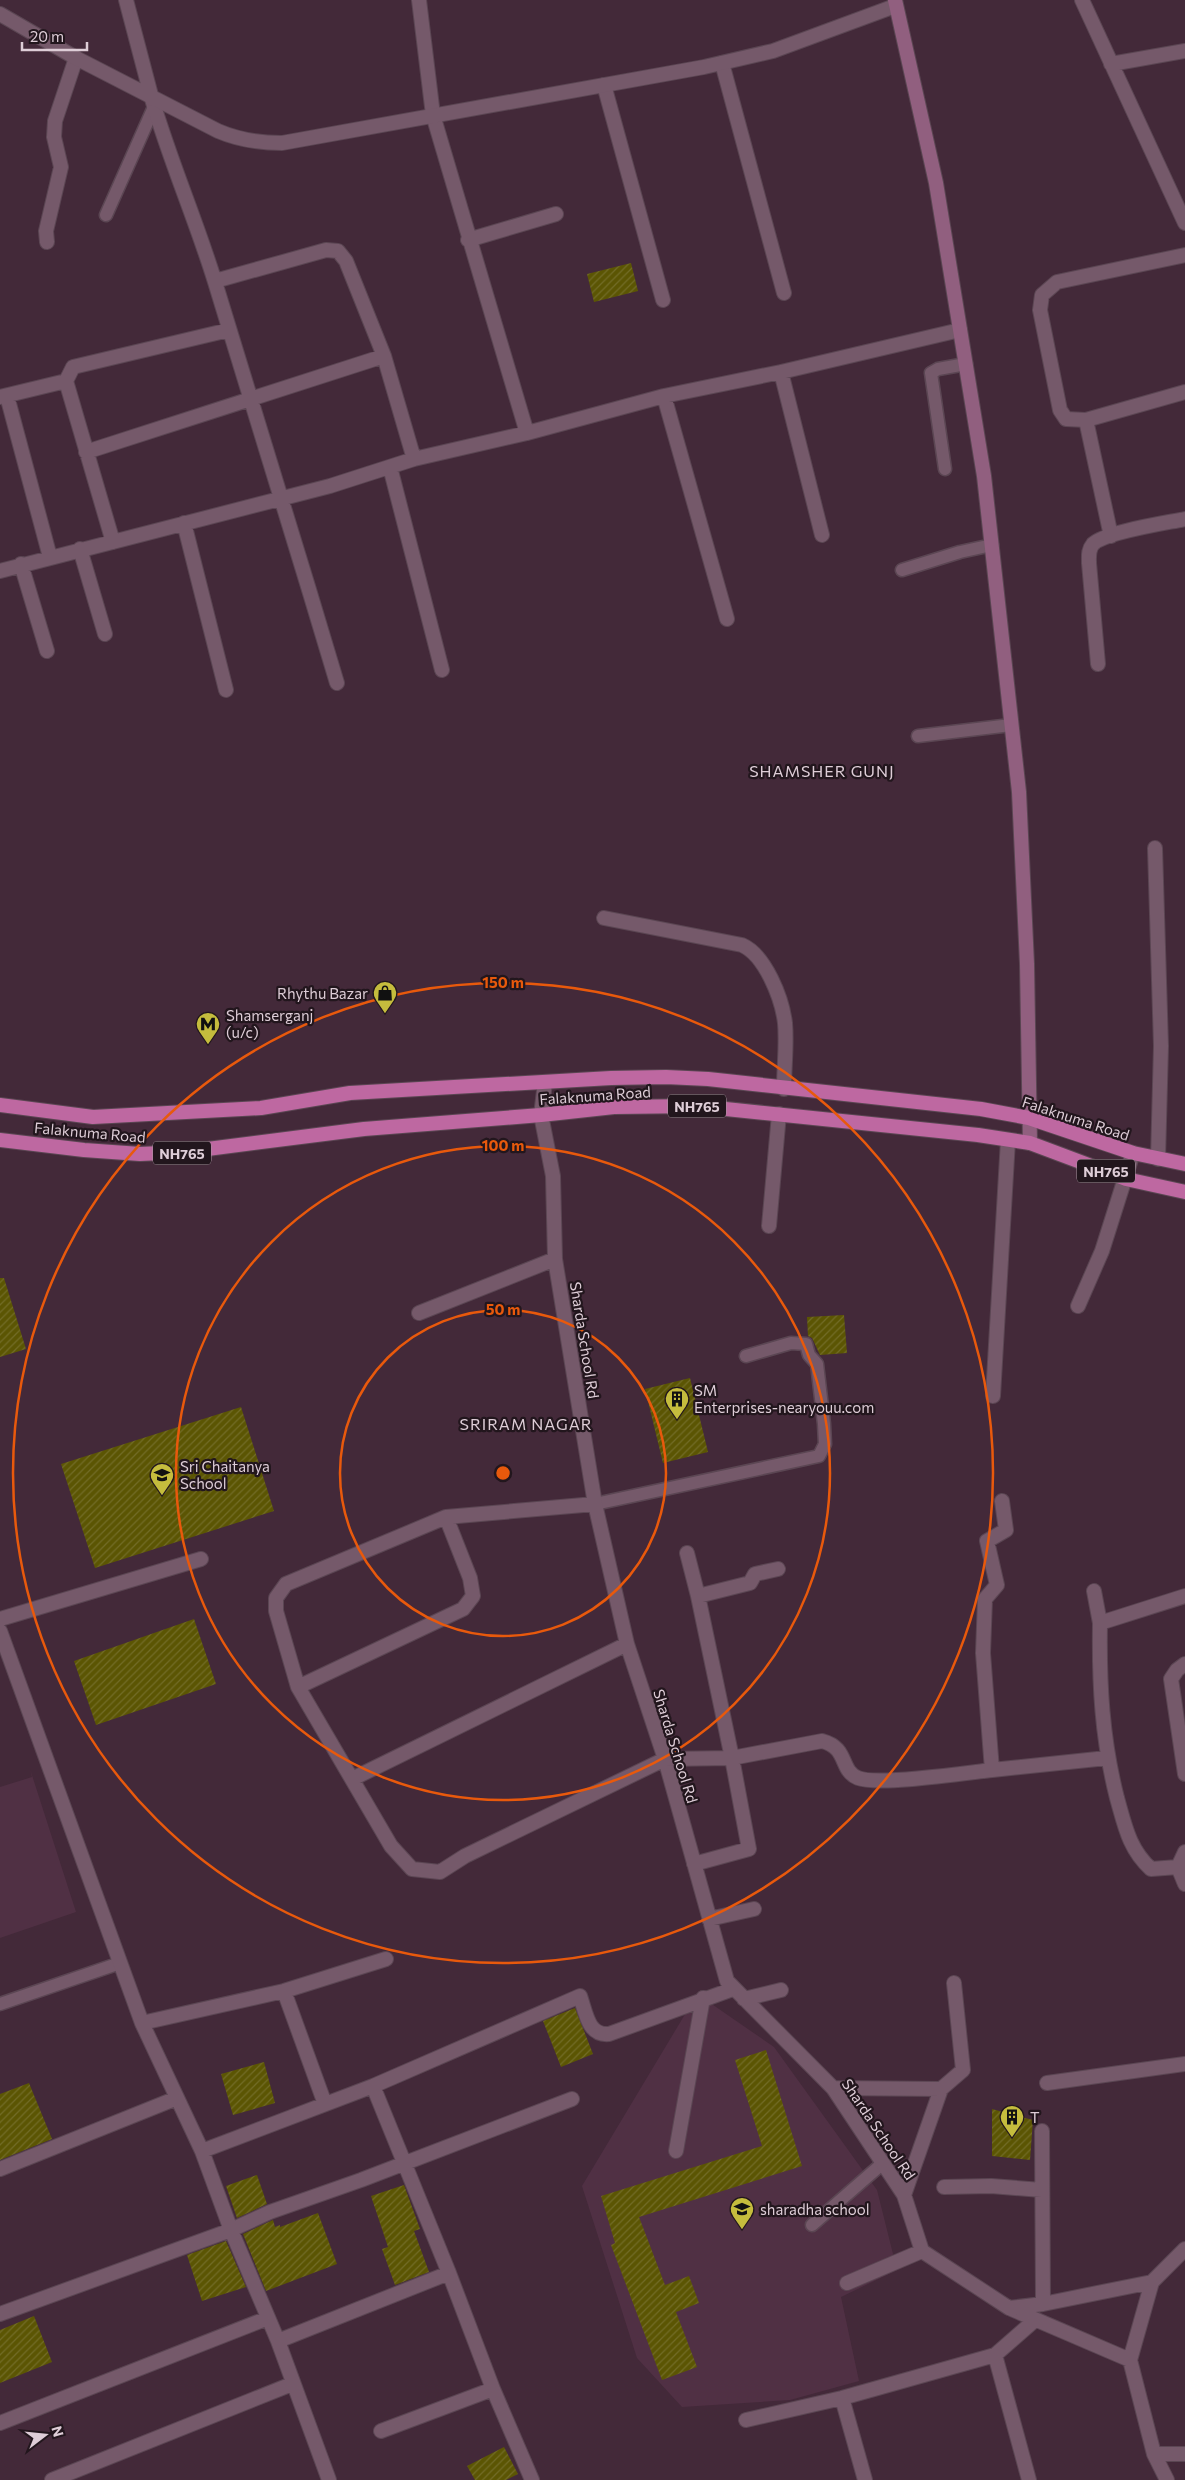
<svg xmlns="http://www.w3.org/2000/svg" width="1185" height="2480" font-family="Commissioner,sans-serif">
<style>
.built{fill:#503044}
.building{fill:url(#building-hatch)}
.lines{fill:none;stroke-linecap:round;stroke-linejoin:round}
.service-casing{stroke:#5b4653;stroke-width:15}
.minor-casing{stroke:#5b4653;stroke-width:16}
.tertiary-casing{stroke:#5b4653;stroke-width:16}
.secondary-casing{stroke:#5b4653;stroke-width:16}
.trunk-casing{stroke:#5b4653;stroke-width:16}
.service{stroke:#75596a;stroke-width:12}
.minor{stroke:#75596a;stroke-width:14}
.tertiary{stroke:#75596a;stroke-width:14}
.secondary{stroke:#915f7f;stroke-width:14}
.trunk{stroke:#be68a1;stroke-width:14}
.ring{fill:none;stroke:#e8590c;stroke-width:2.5}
.labels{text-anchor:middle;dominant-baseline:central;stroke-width:4.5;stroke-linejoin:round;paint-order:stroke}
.shield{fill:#22161d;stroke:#a6969f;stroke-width:1}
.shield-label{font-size:14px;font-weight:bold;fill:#decdd7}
.poi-label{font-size:15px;fill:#decdd7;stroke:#22161d;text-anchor:start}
.street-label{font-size:15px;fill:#decdd7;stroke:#22161d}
.neighbourhood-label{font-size:16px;letter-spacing:1px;fill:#decdd7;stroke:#22161d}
.centre{fill:#e8590c;stroke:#22161d;stroke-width:2.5}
.ring-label{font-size:15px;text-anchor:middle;font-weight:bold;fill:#e8590c;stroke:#22161d;stroke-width:4.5;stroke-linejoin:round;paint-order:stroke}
</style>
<defs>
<pattern id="building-hatch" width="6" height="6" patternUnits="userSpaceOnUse" patternTransform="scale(1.25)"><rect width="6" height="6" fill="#5b5503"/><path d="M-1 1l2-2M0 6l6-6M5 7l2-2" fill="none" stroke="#726c27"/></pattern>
</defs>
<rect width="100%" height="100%" fill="#432939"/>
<path class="built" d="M30,1769l46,143 -76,26v-151l32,-10z
M699,1991l4,7 71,49 103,143 20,80 -56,27 18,84 -69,19 -108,7 -45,-49 -55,-172z"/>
<path class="building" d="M631,263l7,28 -44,11 -7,-28z
M0,1278h4l22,71 -26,8z
M844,1315l3,38 -27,2 -8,-17 -4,-2 -1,-19z
M690,1378l18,74 -45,11 -18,-74z
M241,1407l33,104 -179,57 -34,-104z
M194,1619l22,65 -120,41 -22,-64z
M575,2008l18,46 -32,13 -18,-46z
M766,2050l36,116 -163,51 26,68 24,-9 10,27 -23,9 21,55 -35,13 -51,-135 4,-2 -14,-47 161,-50 -27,-86z
M264,2062l11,41 -42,12 -12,-41z
M29,2083l23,56 -52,21v-66z
M992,2109l41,11 -3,40 -38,-4z
M257,2175l10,29 -30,14 -11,-32z
M404,2185l16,44 -6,2 15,41 -34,13 -13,-36 6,-2 -17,-51z
M318,2213l19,51 -71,27 -23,-57 30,-14 2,7 5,-2v2z
M226,2241l20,46 -44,14 -15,-46z
M34,2316l18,46 -52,21v-53z
M504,2447l14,27 -12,6h-31l-8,-14z"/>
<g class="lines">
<g class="service-casing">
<path id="service" d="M106,215l48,-108
M945,469l-14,-96 7,-4 28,-5
M902,570l58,-18 32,-7
M918,736l93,-11
M595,1504l224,-48 6,-12 -1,-20 -7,-60 -8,-9 -3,-11 -15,-1 -45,13
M0,2004l120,-41
M812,2225l71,-62"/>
</g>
<g class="minor-casing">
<path id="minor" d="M419,0l14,115 94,318
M1082,0l103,223
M722,63l62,230
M1111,64l74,-13
M604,85l59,215
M152,99c18,62 44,121 63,183 41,133 82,267 122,401
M468,240l88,-26
M47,242l-1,-11 15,-64 -7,-30 1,-16 21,-63
M1185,255l-128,27 -15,13 -2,15 20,100 6,9 20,1 99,-28
M215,281l111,-31 12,1 8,10 38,95 30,103
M781,372l41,163
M66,381l47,161
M7,396l43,161
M664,396l63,223
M0,397l66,-16 7,-14 156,-37
M1086,420l25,116
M86,452l298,-96
M390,467l52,203
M184,523l42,167
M80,549l25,85
M21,564l26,87
M0,571l330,-85 84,-27 113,-26 137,-37 117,-24 179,-42
M1098,664l-9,-101c0,-7 -1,-13 4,-19 12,-12 73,-21 92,-25
M1155,848l6,198 -3,113
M604,918l138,27c23,10 40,53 43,78 2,21 -1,44 -1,66
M545,1083l-4,32 12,61 2,83 40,245 32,140 38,115 62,222 106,107 71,107 18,56 87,57
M769,1226l10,-112
M1078,1306l24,-55 31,-98
M419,1313l136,-54
M993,1396l15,-256
M595,1504l-149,13 -160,67 -10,14v13l22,76 93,159 21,23 28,3 25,-16 200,-97 67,-1 90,-17c27,7 17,29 36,37 20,8 107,-5 134,-8l-9,-117 2,-54 12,-14 -10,-44 19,-11 -4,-29
M687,1553l11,43
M1094,1591l6,32 85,-27
M0,1619l201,-60
M1100,1623c-1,61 2,116 17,175 8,28 12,51 34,71l27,-2 7,17
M0,1631l142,392 60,128 29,79 47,111 51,139
M1185,1664l-8,6 -6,9 14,95
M298,1687l165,-78 10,-13 -3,-18 -24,-61
M992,1770l115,-12
M352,1779l275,-135
M694,1864l55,-15 -17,-91 -34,-162 52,-13 5,-9 23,-5
M1178,1867l7,-15
M709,1919l45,-10
M284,1991l41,113
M744,1999l37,-9
M142,2023l142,-32 102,-32
M1047,2083l138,-19
M373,2086l76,187 44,116 39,91
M833,2088l108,1 22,-19 -9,-87
M1042,2131l1,173
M202,2151l171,-65 207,-90c6,17 8,40 29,38l124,-45
M676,2151l27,-153
M0,2169l177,-71
M944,2187l47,-1 51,4
M904,2195l37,-106
M847,2283l75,-32
M0,2314l231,-84 39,-18 91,-32 211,-81
M278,2341l171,-68
M995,2355l34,125
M1130,2360l-121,-52 34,-4 109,-22
M842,2398l23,82
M746,2420l96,-22 153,-43 40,-35
M0,2423l268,-105
M381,2431l112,-42
M1154,2454h31
M52,2480l240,-96
M1167,2480l-13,-26 -24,-94 22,-78 33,-33"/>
</g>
<g class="tertiary-casing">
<path id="tertiary" d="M126,0l26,99
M0,14l76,44 142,73c21,9 40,12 64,12l422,-76 69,-16 122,-45"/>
</g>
<g class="secondary-casing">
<path id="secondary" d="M895,0l41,183 48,293 35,316 8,172 3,179"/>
</g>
<g class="trunk-casing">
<path id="trunk" d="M0,1105l93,12 168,-9 89,-15 261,-15 55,-1 42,2 273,30 48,9 104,35 52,11
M0,1140l84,10 56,4 44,-2 180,-23 177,-14 73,-8 83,-1 281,29 52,8 96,36 59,13"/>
</g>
<use href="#service" class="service"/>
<use href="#minor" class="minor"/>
<use href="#tertiary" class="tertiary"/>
<use href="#secondary" class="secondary"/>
<use href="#trunk" class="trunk"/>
</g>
<g class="ring">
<circle cx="503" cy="1473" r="163"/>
<circle cx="503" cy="1473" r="327"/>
<circle cx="503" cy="1473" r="490"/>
</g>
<defs>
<g id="shop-pin" transform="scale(1.25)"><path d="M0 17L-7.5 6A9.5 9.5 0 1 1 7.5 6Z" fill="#c5bc3d" stroke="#22161d"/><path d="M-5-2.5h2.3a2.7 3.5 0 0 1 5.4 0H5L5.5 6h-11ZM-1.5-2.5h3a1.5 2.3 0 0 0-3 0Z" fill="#111"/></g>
<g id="metro-pin" transform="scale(1.25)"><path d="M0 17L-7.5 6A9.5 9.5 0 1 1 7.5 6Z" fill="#c5bc3d" stroke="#22161d"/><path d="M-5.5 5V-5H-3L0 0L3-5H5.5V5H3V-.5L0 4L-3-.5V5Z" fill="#111"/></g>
<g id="building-pin" transform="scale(1.25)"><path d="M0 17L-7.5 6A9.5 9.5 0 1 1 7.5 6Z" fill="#c5bc3d" stroke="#22161d"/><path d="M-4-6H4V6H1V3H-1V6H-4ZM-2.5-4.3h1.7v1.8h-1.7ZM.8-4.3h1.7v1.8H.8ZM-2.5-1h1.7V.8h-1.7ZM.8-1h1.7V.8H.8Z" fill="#111"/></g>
<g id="school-pin" transform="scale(1.25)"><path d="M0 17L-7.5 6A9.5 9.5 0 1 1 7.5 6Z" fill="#c5bc3d" stroke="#22161d"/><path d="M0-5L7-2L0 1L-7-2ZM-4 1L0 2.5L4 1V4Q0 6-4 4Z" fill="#111"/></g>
</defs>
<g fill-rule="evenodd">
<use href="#shop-pin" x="385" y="993"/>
<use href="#metro-pin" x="208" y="1024"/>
<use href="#building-pin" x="677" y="1399"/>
<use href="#school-pin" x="162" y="1475"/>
<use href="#building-pin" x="1012" y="2117"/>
<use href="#school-pin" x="742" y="2209"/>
</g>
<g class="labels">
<g class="shield">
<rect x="668" y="1094.5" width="58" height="23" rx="4"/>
<rect x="153" y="1141.5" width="58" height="23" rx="4"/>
<rect x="1077" y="1159.5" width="58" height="23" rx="4"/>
</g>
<g class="shield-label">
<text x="697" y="1106">NH765</text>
<text x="182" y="1153">NH765</text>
<text x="1106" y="1171">NH765</text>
</g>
<g class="poi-label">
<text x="368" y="993" text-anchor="end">Rhythu Bazar</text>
<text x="226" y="1015">Shamserganj<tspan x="226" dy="17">(u/c)</tspan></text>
<text x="694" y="1390">SM<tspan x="694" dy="17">Enterprises-nearyouu.com</tspan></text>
<text x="180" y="1466">Sri Chaitanya<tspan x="180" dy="17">School</tspan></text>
<text x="1030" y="2117">T</text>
<text x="760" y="2209">sharadha school</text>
</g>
<g class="street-label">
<text transform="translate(595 1095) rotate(-4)">Falaknuma Road</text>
<text transform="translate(1076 1118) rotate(18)">Falaknuma Road</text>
<text transform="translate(90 1132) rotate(5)">Falaknuma Road</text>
<text transform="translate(585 1340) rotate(81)">Sharda School Rd</text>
<text transform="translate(676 1746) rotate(73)">Sharda School Rd</text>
<text transform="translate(879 2129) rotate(56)">Sharda School Rd</text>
</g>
<g class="neighbourhood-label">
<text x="822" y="770">SHAMSHER GUNJ</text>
<text x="526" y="1423">SRIRAM NAGAR</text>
</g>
</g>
<circle cx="503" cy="1473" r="8" class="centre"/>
<g class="ring-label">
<text x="503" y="988">150 m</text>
<text x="503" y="1151">100 m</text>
<text x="503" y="1315">50 m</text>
</g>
<g transform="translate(45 2435) rotate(74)" stroke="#22161d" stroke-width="4" paint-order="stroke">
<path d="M0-4L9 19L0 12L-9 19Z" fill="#decdd7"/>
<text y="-8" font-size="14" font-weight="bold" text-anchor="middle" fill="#decdd7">N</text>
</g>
<path d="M22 42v8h65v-8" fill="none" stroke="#decdd7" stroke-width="2.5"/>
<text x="30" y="42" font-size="15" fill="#decdd7" stroke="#22161d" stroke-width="4" paint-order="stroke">20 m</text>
</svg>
